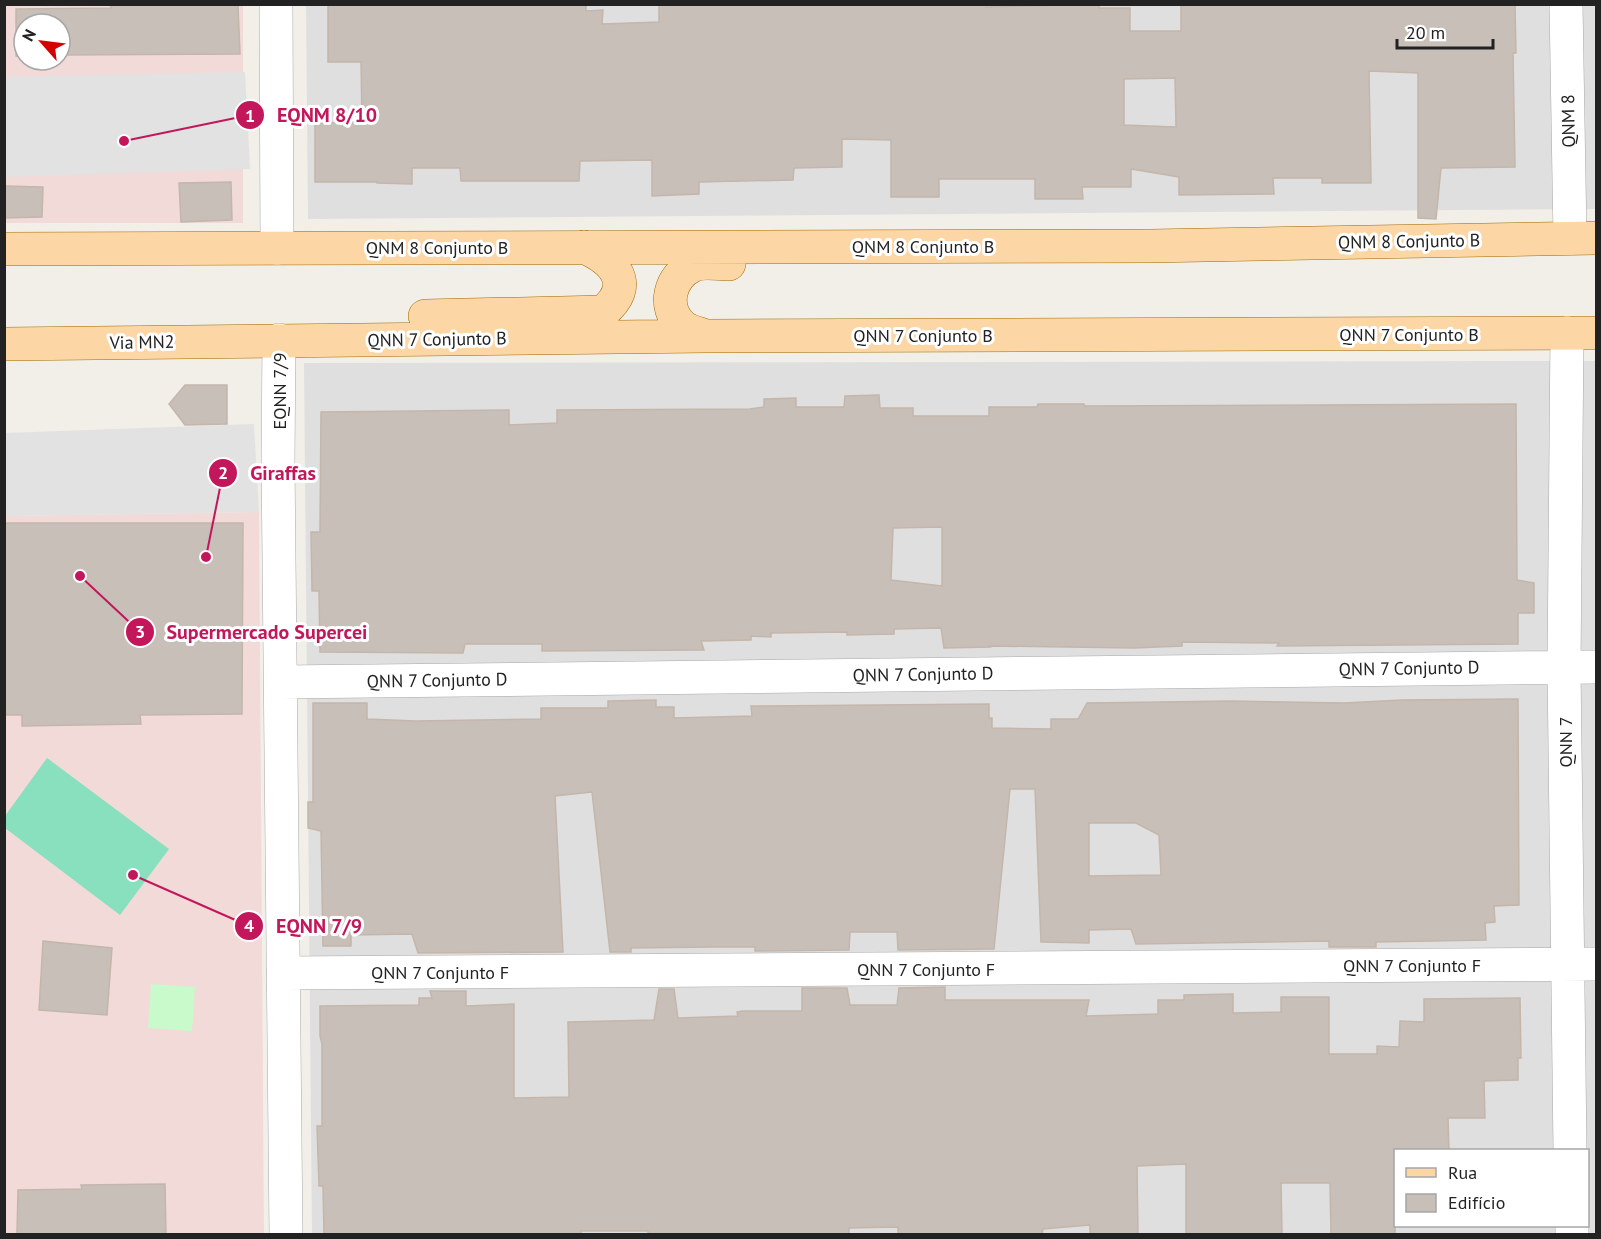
<svg xmlns="http://www.w3.org/2000/svg" width="1601" height="1239" font-family="'PT Sans',sans-serif">
<style>
.residential{fill:#e0dfdf;fill-rule:evenodd}
.commercial{fill:#f2dad9;fill-rule:evenodd}
.park{fill:#c8facc}
.pitch{fill:#88e0be}
.parking{fill:#e2e2e2}
.building{fill:#c7bfb8;stroke:#c4b6ab;stroke-width:1.5;fill-rule:evenodd}
.lines{fill:none;stroke-linecap:round;stroke-linejoin:round}
.minor-casing{stroke:#a9a9a9;stroke-width:34}
.major-casing{stroke:#a06b00;stroke-width:34}
.minor{stroke:#fff;stroke-width:33}
.major{stroke:#fcd6a4;stroke-width:33}
.labels{text-anchor:middle;dominant-baseline:central;stroke-width:6;stroke-linejoin:round;paint-order:stroke}
.street-label{font-size:18px;fill:#222;stroke:#fff}
.leader{fill:none;stroke:#c2185b;stroke-width:2}
.callout-dot{fill:#c2185b;stroke:#fff;stroke-width:2}
.mark-label{font-size:18px;text-anchor:middle;font-weight:bold;fill:#fff}
.callout-label{font-size:20px;text-anchor:middle;font-weight:bold;fill:#c2185b;stroke:#fff;stroke-width:6;stroke-linejoin:round;paint-order:stroke}
</style>
<rect width="100%" height="100%" fill="#f2efe9"/>
<path class="residential" d="M306,5h1290v204l-1288,10z
M1596,361v873h-1284l-8,-871zM1396,1150h192v76h-192z"/>
<path class="commercial" d="M5,5h238v218h-238zM24,24h36v36h-36z
M259,512l5,722h-259l-1,-718z"/>
<path class="park" d="M151,984l44,3 -3,44 -44,-3z"/>
<path class="pitch" d="M47,758l122,91 -49,66 -115,-87v-12z"/>
<path class="parking" d="M245,72l5,97 -245,8v-100z
M254,424l5,88 -254,4v-83z"/>
<path class="building" d="M110,4l128,1 2,49 -180,1v-31h-36v32h-8v-47l95,-1z
M328,4h258v7l17,-1 -1,14 57,-2v-18h327v3l113,-3v4h31v23h51v-27h334l1,49h-3l2,114 -74,1 -5,51 -18,-1v-145l-49,-2 2,112h-49v-5h-49l1,16 -95,1v-18l-48,-8v18h-49l1,12h-48v-20h-96v18h-48v-57l-49,-1v28l-48,1 -1,12 -94,2v12l-47,2v-36l-72,1 -1,20h-118l-1,-13h-48v16l-35,-1v-1h-62v-59l47,-1 -1,-60h-33zM1175,78l1,49 -52,-2v-46z
M231,182l1,38 -51,2 -2,-39z
M4,186l39,1 -1,30 -38,1z
M185,385h42v39l-42,1 -16,-21z
M879,395l1,13h33v8h76v-9h48l1,-3h46l1,2 431,-2 1,176 17,3v30h-16v31l-241,2 2,-3 -97,-1v4l-48,2 -145,-2 1,1 -46,1 -3,-20 -47,1v5l-47,1v-3l-76,1v4l-20,-1v4l-50,1 3,9 -162,1v-7h-77l-2,9 -143,-1 -1,-61h-7l-1,-59h9l1,-120 188,-2v15l48,-2v-13l193,-1 14,-2v-8l32,-1v9h48l1,-11zM942,527v59l-51,-6 2,-52z
M4,523h239l-1,191 -102,1 1,9 -119,2v-11h-18z
M1518,699l1,206 -25,1 1,16 -10,1 1,17 -110,2v5h-47v-6l-193,3 -5,-15 -42,1v13l-48,-1 -6,-153h-25l-16,160 -96,1 -1,-18h-47l-1,18 -94,1v-4h-42l-82,1v4h-21l-18,-160 -37,4 8,156 -145,1 -6,-19 -61,1v11h-28l-2,-115 -13,-3v-26h5v-99h54v16l49,2 125,-2v-11h67v-7l48,-1v7h18v11l78,-2 -1,-10 238,-2v14h3v10l59,1v-10h27l9,-16 144,-2 113,2 58,-3zM1089,823h47l23,12 2,40 -72,1z
M43,941l69,7 -5,67 -68,-5z
M945,987v13h144l-3,16 72,-2v-14h26v-5l49,-1v19l48,-1v-15h48v57h48v-8l22,1 1,-26 24,1v-23l96,-1 1,60h-3v22l-34,1 1,37h-37l1,32h-54v84h-64l-1,-51h-49l1,51h-96v-70l-49,2 1,68h-48v-9l-47,4 -1,5h-144v-7l-49,1v6h-201v-3h-67v3h-257l-1,-48h-4l-2,-60h5v-82l-2,-8v-30l99,-1v-7h13l-2,-7h36v15l48,-2v94l55,-1 -1,-75 86,-2 5,-31h15l4,29 60,-2 -1,-4 5,-1h60v-23h45l3,17h47l2,-17z
M165,1184l1,50h-149l1,-44 64,-1 -1,-4z"/>
<g class="lines">
<g class="minor-casing">
<path id="minor" d="M276,4l1,244
M1566,4l4,234
M1567,333l-3,334 6,483
M279,340l-1,122 8,772
M281,682l1315,-15
M285,973l1311,-9
M1572,1226v8"/>
</g>
<g class="major-casing">
<path id="major" d="M4,249l1146,-3 446,-8
M425,316l178,-4c33,-27 12,-51 -19,-65
M706,336c-8,-3 -19,-5 -25,-11 -19,-19 -11,-48 11,-59 9,-5 27,-2 37,-2
M4,344l702,-8 890,-3"/>
</g>
<use href="#minor" class="minor"/>
<use href="#major" class="major"/>
</g>
<g class="labels">
<g class="street-label">
<text transform="translate(1568 121) rotate(-91)">QNM 8</text>
<text transform="translate(1409 241) rotate(-1)">QNM 8 Conjunto B</text>
<text x="923" y="246">QNM 8 Conjunto B</text>
<text x="437" y="247">QNM 8 Conjunto B</text>
<text x="1409" y="334">QNN 7 Conjunto B</text>
<text x="923" y="335">QNN 7 Conjunto B</text>
<text transform="translate(437 339) rotate(-1)">QNN 7 Conjunto B</text>
<text transform="translate(142 342) rotate(-1)">Via MN2</text>
<text transform="translate(279 391) rotate(-90)">EQNN 7/9</text>
<text transform="translate(1409 668) rotate(-1)">QNN 7 Conjunto D</text>
<text transform="translate(923 674) rotate(-1)">QNN 7 Conjunto D</text>
<text transform="translate(437 680) rotate(-1)">QNN 7 Conjunto D</text>
<text transform="translate(1565 742) rotate(-90)">QNN 7</text>
<text x="1412" y="965">QNN 7 Conjunto F</text>
<text x="926" y="969">QNN 7 Conjunto F</text>
<text x="440" y="972">QNN 7 Conjunto F</text>
</g>
</g>
<path class="leader" d="M124 141L250 115M206 557L223 473M80 576L140 632M133 875L249 926"/>
<g class="callout-dot">
<circle cx="124" cy="141" r="6"/>
<circle cx="206" cy="557" r="6"/>
<circle cx="80" cy="576" r="6"/>
<circle cx="133" cy="875" r="6"/>
<circle cx="250" cy="115" r="15"/>
<circle cx="223" cy="473" r="15"/>
<circle cx="140" cy="632" r="15"/>
<circle cx="249" cy="926" r="15"/>
</g>
<g class="mark-label">
<text x="250" y="122">1</text>
<text x="223" y="479">2</text>
<text x="140" y="638">3</text>
<text x="249" y="932">4</text>
</g>
<g class="callout-label">
<text x="327" y="122">EQNM 8/10</text>
<text x="283" y="480">Giraffas</text>
<text x="267" y="639">Supermercado Supercei</text>
<text x="319" y="933">EQNN 7/9</text>
</g>
<rect width="1601" height="1239" fill="none" stroke="#222222" stroke-width="12"/>
<rect x="1394" y="1149" width="195" height="78" fill="#ffffff" stroke="#a7a7a7" stroke-width="1.5"/>
<rect x="1406" y="1168" width="30" height="9" fill="#fcd6a4" stroke="#a7a7a7" stroke-width="1.5"/>
<text x="1448" y="1179" font-size="18" fill="#222222">Rua</text>
<rect x="1406" y="1194" width="30" height="18" fill="#c7bfb8" stroke="#a7a7a7" stroke-width="1.5"/>
<text x="1448" y="1209" font-size="18" fill="#222222">Edifício</text>
<g transform="translate(42 42) rotate(298)"><circle r="28" fill="#ffffff" stroke="#a7a7a7" stroke-width="1.5"/>
<path d="M0-4.5L10 22L0 15L-10 22Z" fill="#d40000"/>
<text y="-9" font-size="16" font-weight="bold" text-anchor="middle" fill="#222222">N</text>
</g>
<path d="M1397 39v9h96v-9" fill="none" stroke="#222222" stroke-width="3"/>
<text x="1406" y="39" font-size="18" fill="#222222" stroke="#ffffff" stroke-width="4.5" paint-order="stroke">20 m</text>
</svg>
